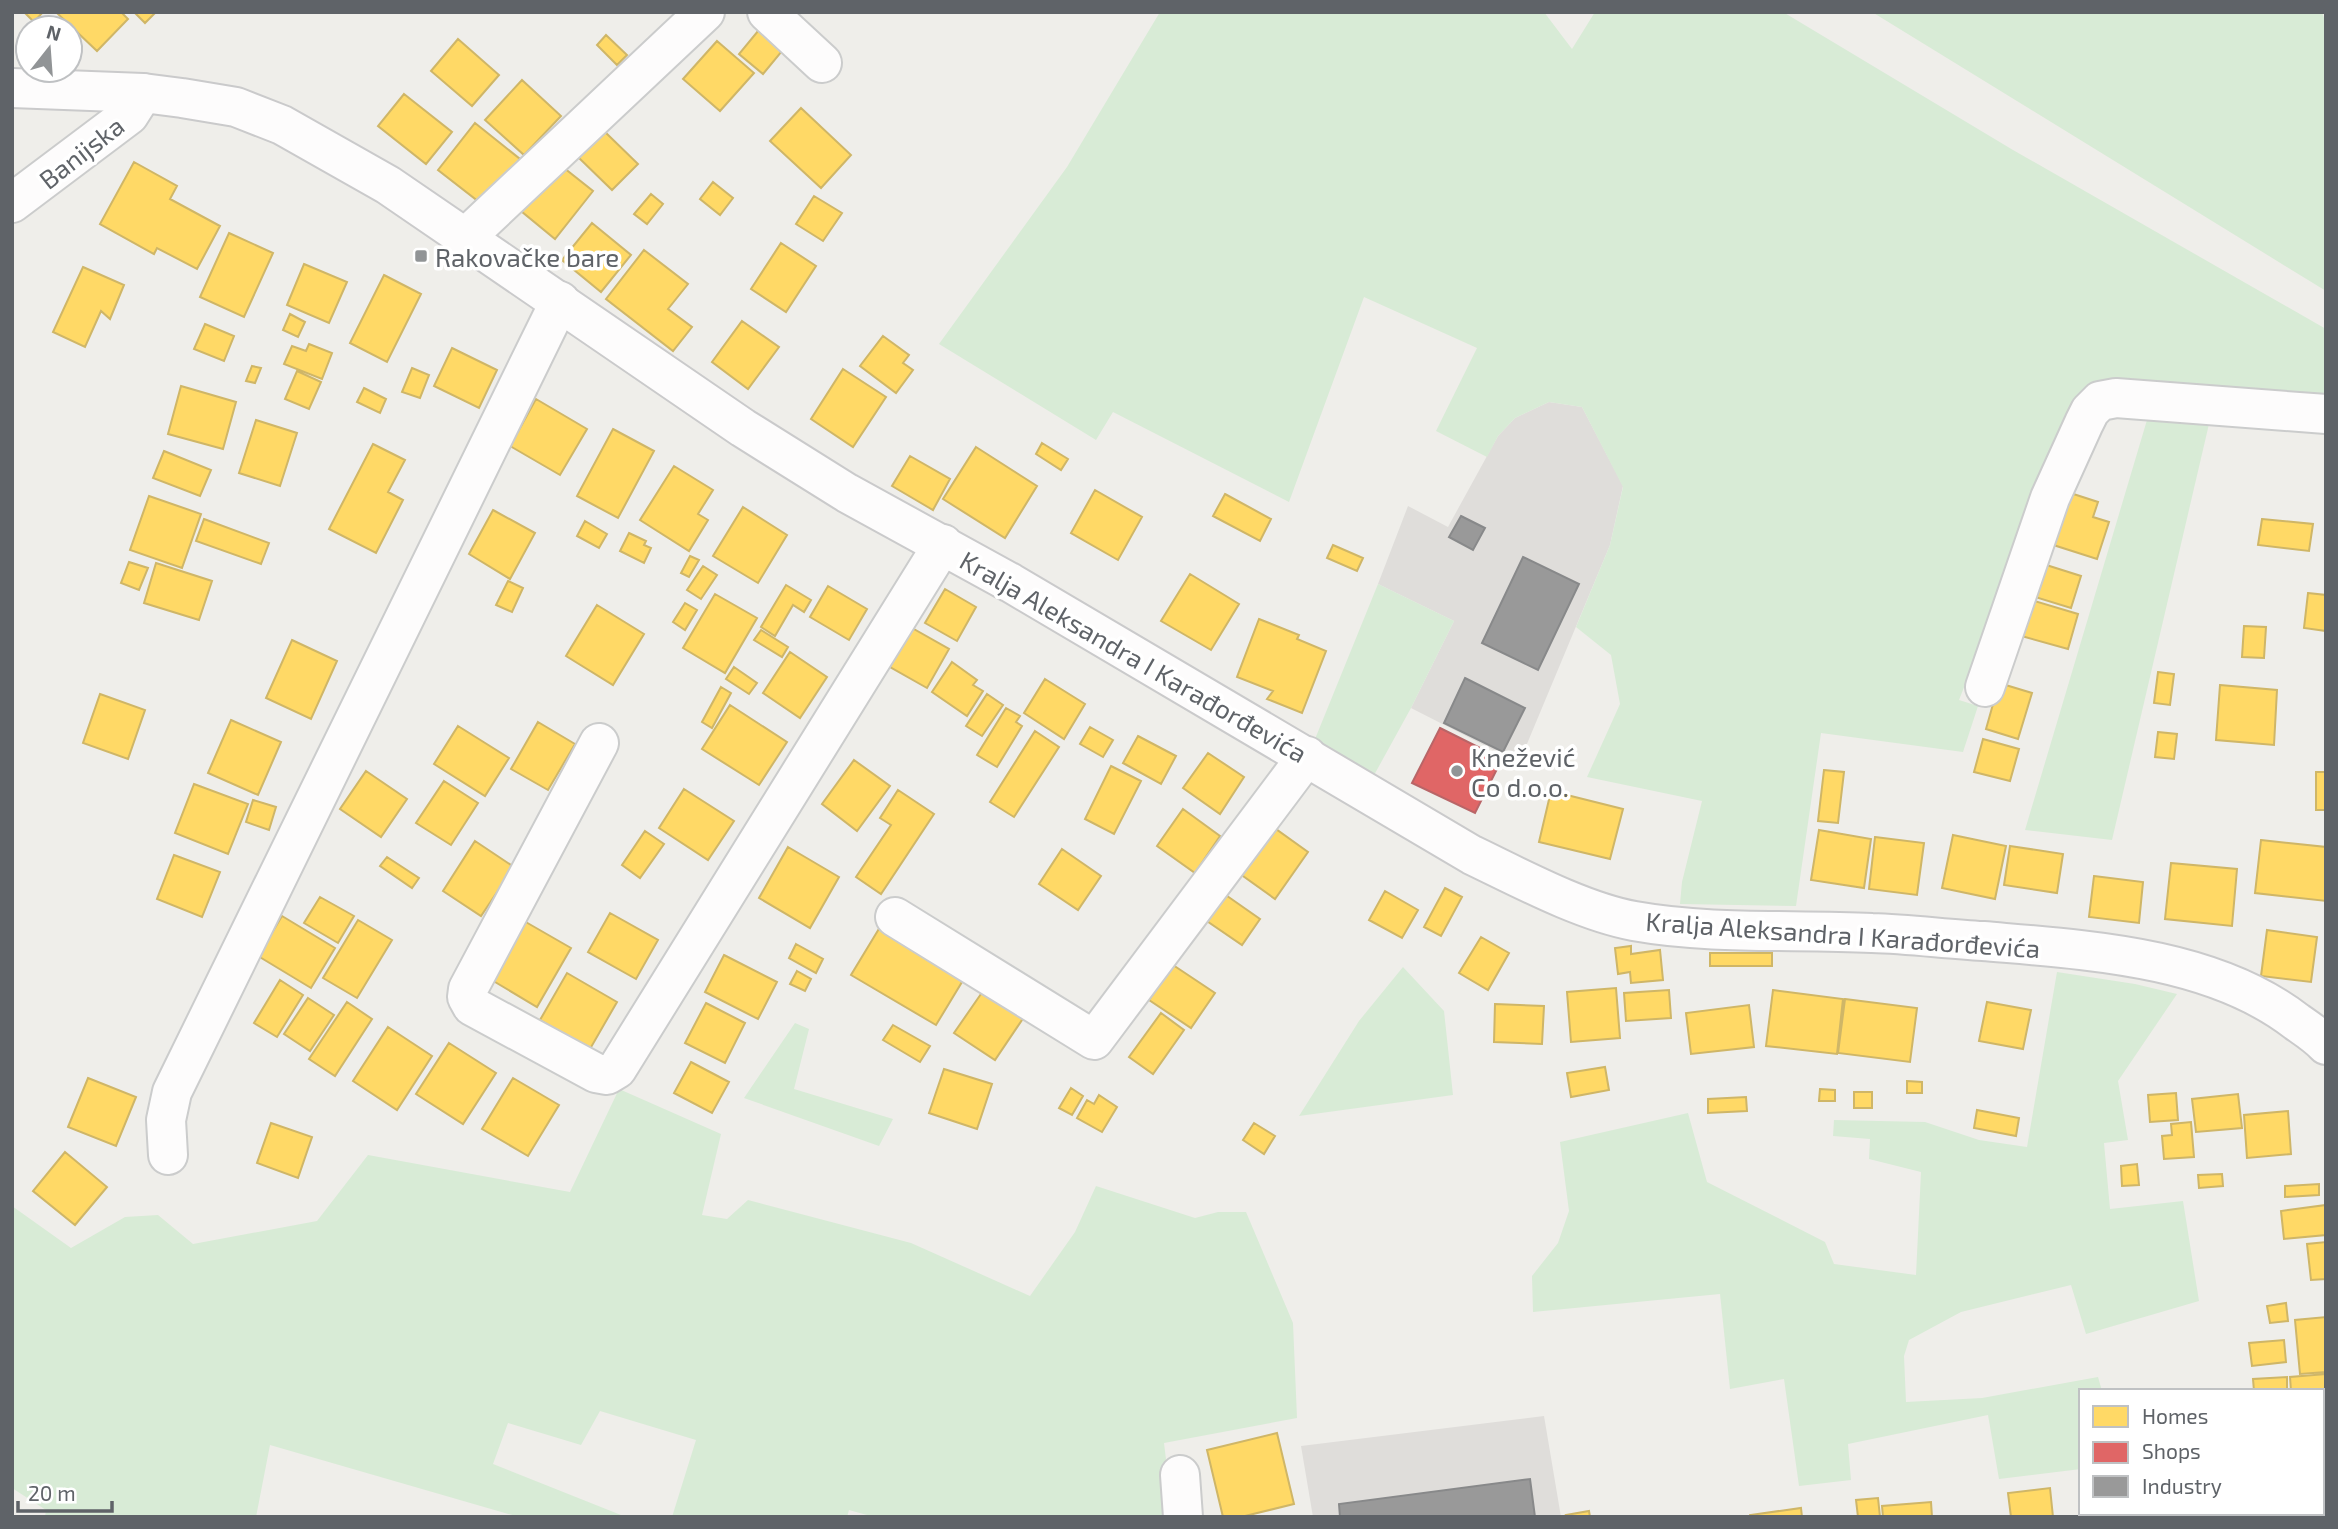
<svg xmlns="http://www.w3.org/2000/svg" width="2338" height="1529" font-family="'Exo 2',sans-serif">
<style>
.industrial{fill:#dfddda}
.green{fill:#d8ebd6}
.homes{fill:#ffd966;stroke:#cfb667;stroke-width:2}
.shops{fill:#e06666;stroke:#b96567;stroke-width:2}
.industry{fill:#999;stroke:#88898a;stroke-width:2}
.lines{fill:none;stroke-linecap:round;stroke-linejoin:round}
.street-casing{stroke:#cbcccc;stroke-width:42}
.secondary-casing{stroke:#cacacb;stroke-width:42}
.street{stroke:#fdfcfc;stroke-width:38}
.secondary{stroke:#fdfcfc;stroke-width:38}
.poi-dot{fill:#919496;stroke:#fff;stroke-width:2.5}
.labels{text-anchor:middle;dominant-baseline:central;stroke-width:7;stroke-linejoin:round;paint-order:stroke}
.street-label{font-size:26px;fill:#5f6368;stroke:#fff}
.poi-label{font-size:26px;fill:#5f6368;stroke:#fff;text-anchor:start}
</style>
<rect width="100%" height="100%" fill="#efeeea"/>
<path class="industrial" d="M1549,402l33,5 41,79 -13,59 -91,218 -108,-55 43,-87 -76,-37 30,-78 40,21 50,-91 17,-18z
M1544,1416l17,101h-248l-12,-71z"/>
<path class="green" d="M1160,12h384l28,37 23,-37h188l230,138 313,179v66l-204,-11 -143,265 -20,51 19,6 -15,46 -142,-19 -25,173 -116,-2 2,-22 20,-81 -115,-24 33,-73 -9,-49 -35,-28 34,-82 13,-58 -41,-80 -33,-5 -34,16 -17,18 -11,21 -51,-26 41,-83 -113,-51 -75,205 -176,-90 -17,28 -157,-96 128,-177z
M1872,12h450l4,12v267z
M2147,420l62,4 -97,416 -87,-10z
M1378,584l76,37 -43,87 -38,69 -60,-33z
M1403,967l41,44 9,84 -154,21 60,-95z
M2057,972l78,12 42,10 -59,87 10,59 -24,3 6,66 73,-8 16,100 -113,33 -15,-49 -110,27 -52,28 -5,16 2,46 76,-4 116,-21 4,14h-21v78l-82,10 -11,-64 -140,29 3,36 -52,6 -15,-107 -54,10 -10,-95 -187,18 -1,-36 26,-33 11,-32 -9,-69 128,-29 19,69 118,60 9,22 82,11 5,-103 -52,-13 1,-20 -37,-3 1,-16 91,2 54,18 48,7z
M795,1023l14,6 -15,60 99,30 -14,27 -135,-48z
M619,1089l102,45 -19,81 25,4 21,-19 163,43 119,53 45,-64 21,-46 99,32 23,-6h28l47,111 4,95 -133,25 9,74h-299l-25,-7 -2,7h-175l24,-77 -96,-29 -19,34 -73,-22 -15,41 133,53h-107l-249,-72 -14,72h-211l1,-7 -34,-22v-282l59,42 54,-31 33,-2 35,29 124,-23 51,-66 202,37z"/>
<path class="homes" d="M24,12h19l-9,10z
M60,12h61l7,7 -31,32 -39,-37z
M134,12h22l-11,11z
M763,25l24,20 -24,29 -24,-20z
M606,35l21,20 -10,10 -20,-20z
M458,39l41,36 -27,31 -41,-35z
M717,41l37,32 -34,38 -37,-32z
M522,80l39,36 -37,39 -39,-35z
M404,94l48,38 -26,32 -48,-38z
M801,108l50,47 -30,33 -51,-47z
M475,123l45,36 -37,46 -45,-35z
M604,131l34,33 -26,26 -34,-33z
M134,162l43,24 -7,13 50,27 -23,43 -40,-21 -3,6 -54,-30z
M559,164l34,27 -38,48 -34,-28z
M713,182l20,16 -13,17 -20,-16z
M651,194l12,10 -16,20 -13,-10z
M814,196l28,17 -19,28 -27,-17z
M592,223l39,32 -30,37 -39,-32z
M229,233l44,20 -29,64 -44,-20z
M781,243l35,23 -30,46 -35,-23z
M644,250l44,34 -20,25 24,18 -19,24 -67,-52z
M304,264l43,18 -18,41 -42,-18z
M83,267l41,18 -14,34 -9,-8 -16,36 -32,-15z
M384,275l37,19 -34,68 -37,-19z
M290,314l15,8 -7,15 -15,-7z
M742,321l37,26 -31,42 -36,-27z
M205,324l29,12 -10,25 -30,-12z
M883,336l26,19 -6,8 10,7 -17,23 -36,-27z
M309,344l23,9 -10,26 -38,-15 8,-18 14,5z
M452,348l45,22 -18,38 -45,-22z
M252,366l9,2 -6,15 -9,-2z
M412,368l17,7 -9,23 -18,-6z
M843,369l43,28 -33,50 -42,-28z
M297,371l24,11 -12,27 -24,-10z
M181,386l55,16 -13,47 -55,-15z
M364,388l22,11 -6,14 -23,-11z
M536,399l51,30 -27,46 -50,-29z
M256,420l41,13 -17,53 -41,-13z
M613,429l41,22 -36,67 -41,-22z
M1042,443l26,16 -7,11 -25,-16z
M373,444l32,16 -17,32 15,8 -27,53 -47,-24z
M976,447l61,39 -32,52 -62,-39z
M164,451l47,19 -11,26 -47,-18z
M910,456l40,23 -17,31 -41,-24z
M674,466l39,24 -15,24 10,6 -19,31 -49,-31z
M1095,490l47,27 -24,43 -47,-27z
M2061,490l37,12 -5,15 16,5 -12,37 -53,-17z
M1225,494l46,25 -11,22 -47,-25z
M149,496l52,18 -19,54 -52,-18z
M743,507l44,28 -29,48 -45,-27z
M493,510l42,23 -25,46 -41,-25z
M204,519l65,24 -8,21 -65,-23z
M2262,519l51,5 -4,27 -51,-6z
M585,521l22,13 -8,14 -22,-12z
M629,533l17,8 -2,4 7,3 -7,15 -24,-12z
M1333,545l30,13 -6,13 -30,-13z
M690,556l9,4 -10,17 -8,-4z
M129,562l19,6 -9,22 -18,-7z
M156,563l56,18 -13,39 -55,-17z
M2040,563l41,13 -10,32 -42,-13z
M703,566l14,9 -16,24 -14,-9z
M1190,574l49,30 -28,46 -50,-29z
M508,581l15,7 -11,24 -16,-7z
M786,585l25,15 -7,12 -11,-7 -18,31 -14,-9z
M828,586l39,23 -18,31 -39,-23z
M945,589l31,18 -19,34 -32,-18z
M2308,593l18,2v36l-22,-3z
M715,594l42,24 -32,55 -42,-25z
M2028,599l50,15 -10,35 -50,-14z
M685,603l12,7 -12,20 -12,-8z
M597,605l47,29 -31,51 -47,-29z
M1259,619l40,16 -2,4 29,12 -24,62 -35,-14 6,-8 -36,-14z
M905,624l44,25 -22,39 -44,-25z
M2244,626l22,1 -2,31 -22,-1z
M761,630l27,17 -6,10 -28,-17z
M292,640l45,21 -26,58 -45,-21z
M790,652l37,25 -27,41 -37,-25z
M952,662l25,18 -4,5 10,6 -16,25 -35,-24z
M734,667l23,16 -8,11 -23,-15z
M2158,672l16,2 -4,31 -16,-2z
M1045,679l40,25 -21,35 -40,-26z
M1999,683l33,10 -14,46 -32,-10z
M2220,685l57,5 -3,55 -58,-5z
M721,687l10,6 -19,35 -10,-6z
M100,694l45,16 -17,49 -45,-16z
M987,694l16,11 -21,31 -16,-10z
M730,705l57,37 -28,43 -57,-36z
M1006,708l14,8 -4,6 6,4 -25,41 -20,-12z
M231,720l50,22 -23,53 -50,-22z
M538,722l37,22 -27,46 -37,-21z
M458,726l51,32 -24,38 -51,-32z
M1090,727l23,13 -10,17 -23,-13z
M1035,731l24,16 -45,70 -24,-15z
M2158,732l19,2 -3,25 -19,-2z
M1138,736l38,20 -15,28 -38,-21z
M1983,739l36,10 -9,32 -36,-9z
M1208,753l36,24 -24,37 -37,-26z
M854,760l36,26 -33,45 -35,-27z
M1111,766l30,15 -27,53 -29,-15z
M1824,770l20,2 -6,51 -20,-2z
M366,771l41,28 -26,38 -41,-28z
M2316,772h10v38h-10z
M444,781l34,22 -27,42 -35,-22z
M194,784l54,20 -20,50 -53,-21z
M684,789l50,32 -26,39 -49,-32z
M898,790l36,24 -53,80 -25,-17 35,-52 -11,-7z
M1551,791l72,18 -13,50 -71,-17z
M253,800l23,7 -7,23 -23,-8z
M1183,809l37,27 -25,37 -38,-27z
M1269,824l39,28 -33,47 -39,-28z
M1819,830l52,9 -7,49 -53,-8z
M645,831l19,13 -24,34 -18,-13z
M1953,835l53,11 -11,53 -53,-11z
M1875,837l49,6 -7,52 -48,-6z
M2261,840l65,7v54l-71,-8z
M475,841l39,26 -33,49 -38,-25z
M2010,846l53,8 -6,39 -53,-8z
M788,847l51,30 -29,51 -51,-30z
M1062,849l39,27 -23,34 -39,-26z
M174,855l46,17 -18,45 -45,-18z
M387,857l32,21 -7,10 -32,-22z
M2171,863l66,6 -5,57 -67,-7z
M2094,876l49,6 -4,41 -50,-6z
M1445,888l17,9 -21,39 -17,-9z
M1220,891l40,28 -18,26 -41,-28z
M1385,891l33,19 -16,28 -33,-18z
M320,897l34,19 -16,27 -34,-20z
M610,913l48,27 -22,39 -48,-27z
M282,916l53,32 -24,40 -53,-32z
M358,920l34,20 -35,58 -34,-20z
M524,921l47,27 -34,59 -47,-28z
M880,927l85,50 -29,48 -85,-50z
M2267,930l50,7 -6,45 -50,-6z
M1481,937l28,16 -21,37 -29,-17z
M796,944l27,15 -7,14 -27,-15z
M1631,946v8l29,-4 3,30 -32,3 -1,-11 -12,2 -3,-26z
M1710,953h62v13h-62z
M724,955l53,27 -19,37 -53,-27z
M1173,965l42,28 -24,35 -42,-28z
M797,971l14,8 -6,12 -15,-7z
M567,973l50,29 -27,47 -50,-29z
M280,980l23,15 -26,42 -23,-14z
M1616,988l4,50 -49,4 -4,-50z
M1669,990l2,28 -45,3 -2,-28z
M1773,990l70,9 -6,55 -71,-8z
M983,991l41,26 -29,43 -41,-27z
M308,998l26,17 -24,36 -26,-17z
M1845,999l72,9 -7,54 -72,-9z
M347,1002l25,17 -37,57 -26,-17z
M1987,1002l44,8 -8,39 -44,-8z
M706,1003l39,20 -20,40 -40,-20z
M1495,1004l49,2 -2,38 -48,-2z
M1749,1005l5,42 -63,7 -5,-41z
M1161,1013l23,17 -31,44 -24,-17z
M893,1025l37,21 -10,16 -37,-22z
M388,1027l44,29 -35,54 -44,-29z
M449,1043l47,30 -33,51 -47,-30z
M691,1062l38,20 -17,31 -38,-20z
M1605,1067l4,23 -38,7 -4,-24z
M944,1069l48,15 -15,45 -48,-16z
M88,1078l48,19 -20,49 -48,-19z
M513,1078l46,27 -31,51 -46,-27z
M1907,1081l15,1v11h-15z
M1071,1088l12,8 -11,19 -13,-7z
M1820,1089l15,1v11h-16z
M1854,1092h18v16h-18z
M2176,1093l2,27 -28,2 -2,-27z
M2238,1094l4,34 -46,4 -4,-33z
M1099,1095l18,12 -15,25 -25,-14 10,-18 7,4z
M1746,1097l1,14 -39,2v-14z
M1977,1110l42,8 -3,18 -42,-8z
M2288,1111l3,43 -44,4 -3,-43z
M2191,1122l3,35 -30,2 -2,-23 10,-1 -1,-11z
M271,1123l41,14 -14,41 -41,-15z
M1254,1123l21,13 -11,18 -21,-14z
M65,1152l42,35 -32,38 -42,-34z
M2137,1164l2,21 -17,1 -1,-20z
M2222,1174l1,12 -24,2 -1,-13z
M2319,1184v11l-34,2v-11z
M2326,1205v30l-42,4 -3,-28z
M2326,1242v37l-15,1 -4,-36z
M2286,1303l2,18 -18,2 -3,-17z
M2326,1317v55l-26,2 -5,-54z
M2284,1340l2,22 -34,4 -3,-23z
M2326,1374v54l-4,-37h-31l-1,-14z
M2287,1377v14h-33l-1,-12z
M1277,1433l17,71 -53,13h-18l-16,-67z
M2050,1488l3,29h-42l-3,-24z
M1878,1498l2,19h-22l-2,-17z
M2326,1498v19h-35l4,-1v-3h27v-14z
M1931,1502l1,15h-49l-1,-11z
M1801,1508l1,9h-52v-2z
M1589,1511l1,6h-23l-1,-2z
M2193,1513h27l1,3 -27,1z"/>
<path class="shops" d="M1440,728l62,31 -27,54 -63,-30z"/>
<path class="industry" d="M1461,516l24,12 -12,22 -24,-13z
M1523,557l56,27 -41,86 -56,-27z
M1465,678l60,30 -22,44 -59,-29z
M1530,1479l5,38h-195l-1,-13z"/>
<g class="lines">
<g class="street-casing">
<path id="street" d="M767,12l55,51
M12,203l117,-88 14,-22
M465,238l240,-226
M1985,687l65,-189 34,-75 6,-12 10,-10 16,-3 210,16
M599,743l-131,246 -1,8 5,9 124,67 11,2 10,-6 326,-525
M895,917l199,123 213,-284
M168,1155l-2,-35 6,-28 388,-791
M1180,1475l3,42"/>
</g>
<g class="secondary-casing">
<path id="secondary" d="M12,88l131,5 39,5 54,9 46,18 106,60 355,243 104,65 164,90 461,272c48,23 109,56 162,66 78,14 159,8 238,12 37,1 74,6 111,8 104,9 229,15 314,81 10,7 21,14 29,23"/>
</g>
<use href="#street" class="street"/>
<use href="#secondary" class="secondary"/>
</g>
<g class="poi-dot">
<rect x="414" y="249" width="14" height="14" rx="3.5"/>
<circle cx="1457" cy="771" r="7"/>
</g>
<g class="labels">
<g class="street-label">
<text transform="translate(81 152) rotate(-38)">Banijska</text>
<text transform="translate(1134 656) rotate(30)">Kralja Aleksandra I Karađorđevića</text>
<text transform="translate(1843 934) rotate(4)">Kralja Aleksandra I Karađorđevića</text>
</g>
<g class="poi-label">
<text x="435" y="256">Rakovačke bare</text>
<text x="1471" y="756">Knežević<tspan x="1471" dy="30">Co d.o.o.</tspan></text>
</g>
</g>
<rect width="2338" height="1529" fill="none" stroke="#5f6368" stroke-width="28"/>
<rect x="2079" y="1389" width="245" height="126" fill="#ffffff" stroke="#bfc1c3" stroke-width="2"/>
<rect x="2093" y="1406" width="35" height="21" fill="#ffd966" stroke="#bfc1c3" stroke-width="2"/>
<text x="2142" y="1424" font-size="21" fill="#5f6368">Homes</text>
<rect x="2093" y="1442" width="35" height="21" fill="#e06666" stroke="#bfc1c3" stroke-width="2"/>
<text x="2142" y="1459" font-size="21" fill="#5f6368">Shops</text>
<rect x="2093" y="1476" width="35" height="21" fill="#999999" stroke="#bfc1c3" stroke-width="2"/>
<text x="2142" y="1494" font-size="21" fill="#5f6368">Industry</text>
<g transform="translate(49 49) rotate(17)"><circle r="33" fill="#ffffff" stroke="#bfc1c3" stroke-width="2"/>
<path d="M0-5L12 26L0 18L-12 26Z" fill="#919496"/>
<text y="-10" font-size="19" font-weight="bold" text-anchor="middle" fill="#5f6368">N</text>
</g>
<path d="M18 1501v10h94v-10" fill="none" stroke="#5f6368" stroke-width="3.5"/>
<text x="28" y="1501" font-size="21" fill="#5f6368" stroke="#ffffff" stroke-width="5" paint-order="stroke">20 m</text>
</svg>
